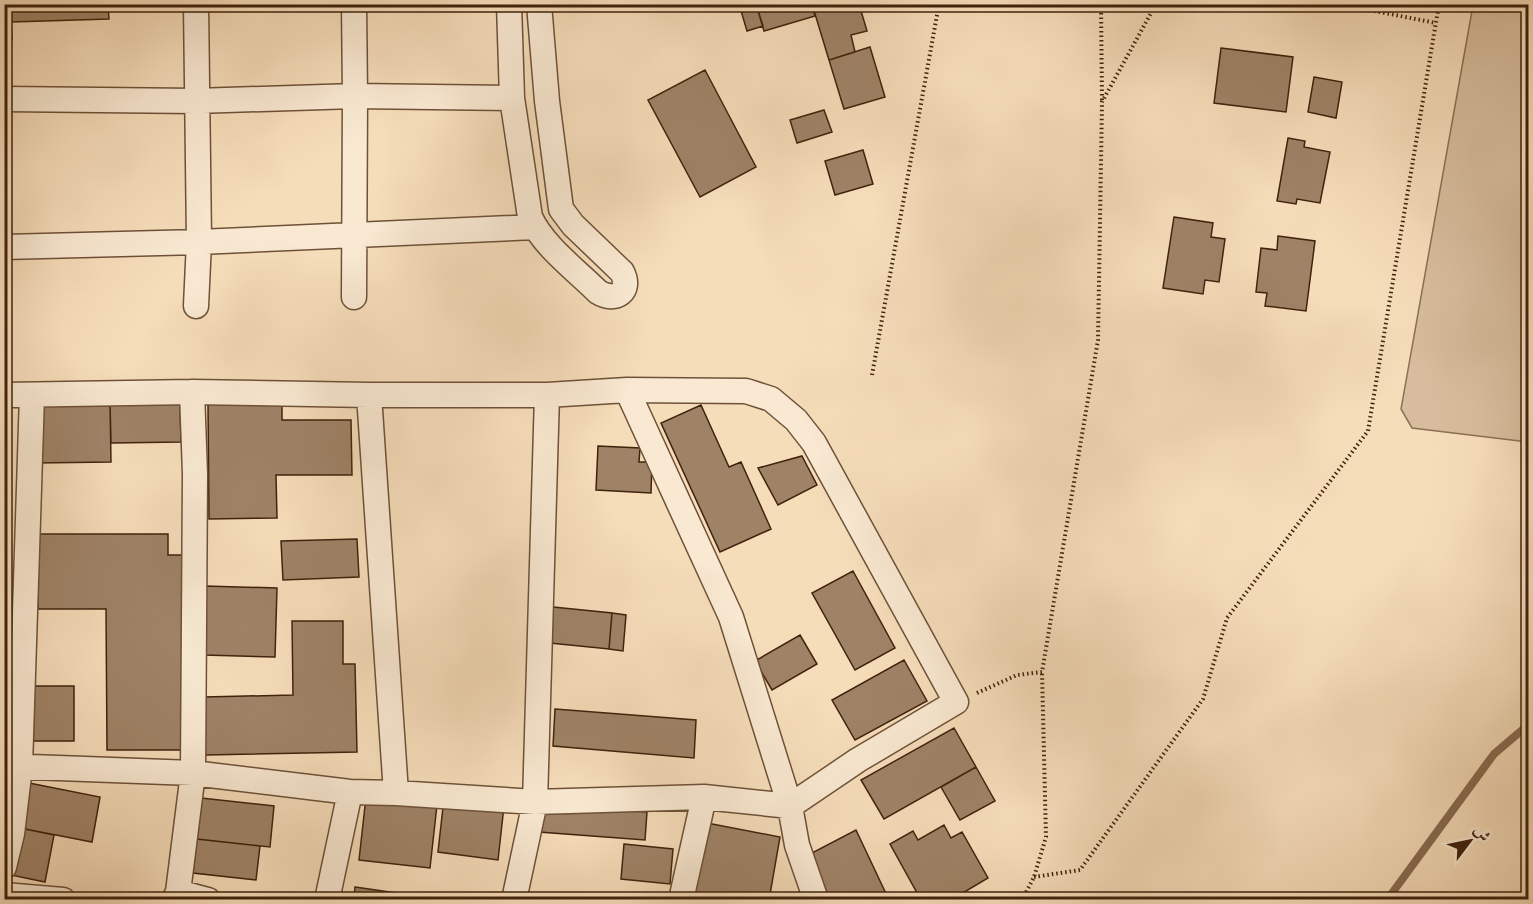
<svg xmlns="http://www.w3.org/2000/svg" width="1533" height="904" font-family="Cardo,Amiri,serif">
<style>
.green{fill:#d7bd9d;stroke:#8c7055;stroke-width:1.5}
.lines{fill:none;stroke-linecap:round;stroke-linejoin:round}
.stream{stroke:#886c51;stroke-width:8}
.building{fill:#9f8367;stroke:#40220d;stroke-width:1.5}
.minor-casing{stroke:#6e5138;stroke-width:27}
.path{stroke:#40220d;stroke-width:4;stroke-dasharray:1.5 3;stroke-linecap:butt}
.minor{stroke:#f9e9d2;stroke-width:24}
</style>
<rect width="100%" height="100%" fill="#f6ddba"/>
<filter id="stains"><feTurbulence type="fractalNoise" baseFrequency=".00333" numOctaves="4"/><feColorMatrix values="0 0 0 0 .2 0 0 0 0 .09 0 0 0 0 .02 0 0 0 .5 -.17"/></filter>
<radialGradient id="worn" r=".72"><stop offset=".6" stop-color="#630" stop-opacity="0"/><stop offset="1" stop-color="#630" stop-opacity=".3"/></radialGradient>
<path class="green" d="M1473,5h55v437l-116,-14 -11,-19z"/>
<g class="lines">
<path class="stream" d="M1387,900l107,-146 34,-29"/>
</g>
<path class="building" d="M4,4h104l1,15 -98,3 1,18h-8z
M739,4h17l7,22 -16,5z
M756,4h56l3,12 -51,15z
M812,4h47l8,27 -16,4 4,17 -26,8z
M870,47l15,50 -41,12 -15,-49z
M1221,48l72,9 -7,55 -72,-9z
M705,70l51,97 -56,30 -52,-97z
M1314,77l28,5 -6,36 -28,-6z
M824,110l8,22 -35,11 -7,-23z
M1288,138l17,3 -1,6 26,5 -10,51 -23,-4 -1,5 -19,-3z
M863,150l10,34 -38,11 -10,-34z
M1174,217l39,6 -2,14 14,2 -6,43 -14,-2 -2,14 -40,-6z
M1278,236l37,5 -9,70 -41,-5 2,-13 -11,-1 5,-44 16,2z
M180,402l1,40 -70,1 -1,-40z
M35,403h75l1,59 -75,1z
M208,403h74v17h69l1,55h-76l1,43 -68,1z
M701,405l28,62 12,-5 30,67 -51,23 -59,-129z
M4,412h6l1,91h-7z
M598,446l42,2 -1,14h13l-1,31 -55,-3z
M802,456l15,29 -39,20 -20,-37z
M38,534h130v21h14l1,195h-76l-1,-141h-68z
M357,539l2,38 -76,3 -2,-39z
M853,571l42,77 -40,22 -43,-77z
M205,586l72,2 -2,69 -71,-2z
M553,607l59,6 -3,36 -59,-6z
M612,613l14,2 -3,36 -14,-2z
M292,621h51v43h12l2,88 -152,3 -1,-58 89,-2z
M800,635l17,29 -45,26 -17,-29z
M904,660l23,41 -72,39 -23,-40z
M33,686h41v55h-41z
M555,709l141,11 -2,38 -141,-12z
M954,728l22,39 -92,52 -23,-39z
M976,767l19,34 -35,19 -19,-33z
M29,783l71,14 -8,45 -72,-14z
M366,797l71,8 -7,63 -71,-8z
M201,798l73,8 -4,41 -73,-8z
M444,798l60,8 -6,54 -60,-8z
M541,804l106,8 -2,28 -106,-8z
M707,823l73,14 -11,63h-75z
M944,825l7,13 11,-6 26,46 -37,22h-30l-31,-56 23,-13 5,9z
M20,828l34,7 -9,47 -34,-7z
M856,830l33,70h-62l-19,-45z
M197,839l63,7 -4,34 -63,-7z
M624,844l49,5 -3,35 -49,-5z
M355,887l48,7 -1,6h-48z"/>
<g class="lines">
<g class="minor-casing">
<path id="minor" d="M196,4l3,238 -3,64
M354,4l1,92 -1,201
M509,4l3,94 18,119c14,30 45,52 68,75 18,11 34,-1 24,-20l-49,-47 -12,-16 -14,-108 -8,-97
M4,99l192,2 159,-5 157,2
M4,247l195,-5 336,-15
M627,390l104,227 59,189 7,39 19,55
M4,395l188,-3 177,3h178l80,-5 119,1 25,8 25,21 18,23 142,259 -98,58 -68,46 -86,-9 -169,5 -139,-9 -46,-1 -157,-19 -189,-7
M369,395l27,398
M4,867l8,-33 8,-67 12,-372
M178,892l30,8
M4,895l59,5
M174,900l4,-8 15,-119 2,-299 -3,-82
M327,900l23,-108
M514,900l21,-98 12,-407
M681,900l23,-103"/>
</g>
<path class="path" d="M1101,4l1,97
M1339,4l97,19
M872,375l67,-371
M977,693l40,-18 25,-3 56,-332 4,-238 54,-98
M1034,877l46,-7 123,-171 24,-81 141,-187 71,-427
M1022,900l12,-23 12,-40 -4,-165"/>
<use href="#minor" class="minor"/>
</g>
<rect width="1533" height="904" fill="none" stroke="#f6ddba" stroke-width="24"/>
<rect x="6" y="6" width="1521" height="892" fill="none" stroke="#40220d" stroke-width="3"/>
<rect x="12" y="12" width="1509" height="880" fill="none" stroke="#40220d" stroke-width="1.5"/>
<g transform="translate(1470 841) rotate(58)" stroke="#f9e9d2" stroke-width="4.5" paint-order="stroke">
<path d="M0-4.5L10 22L0 15L-10 22Z" fill="#40220d"/>
<text y="-9" font-size="16" font-weight="bold" text-anchor="middle" fill="#40220d">ش</text>
</g>
<rect width="100%" height="100%" filter="url(#stains)"/>
<rect width="100%" height="100%" fill="url(#worn)"/>
</svg>
